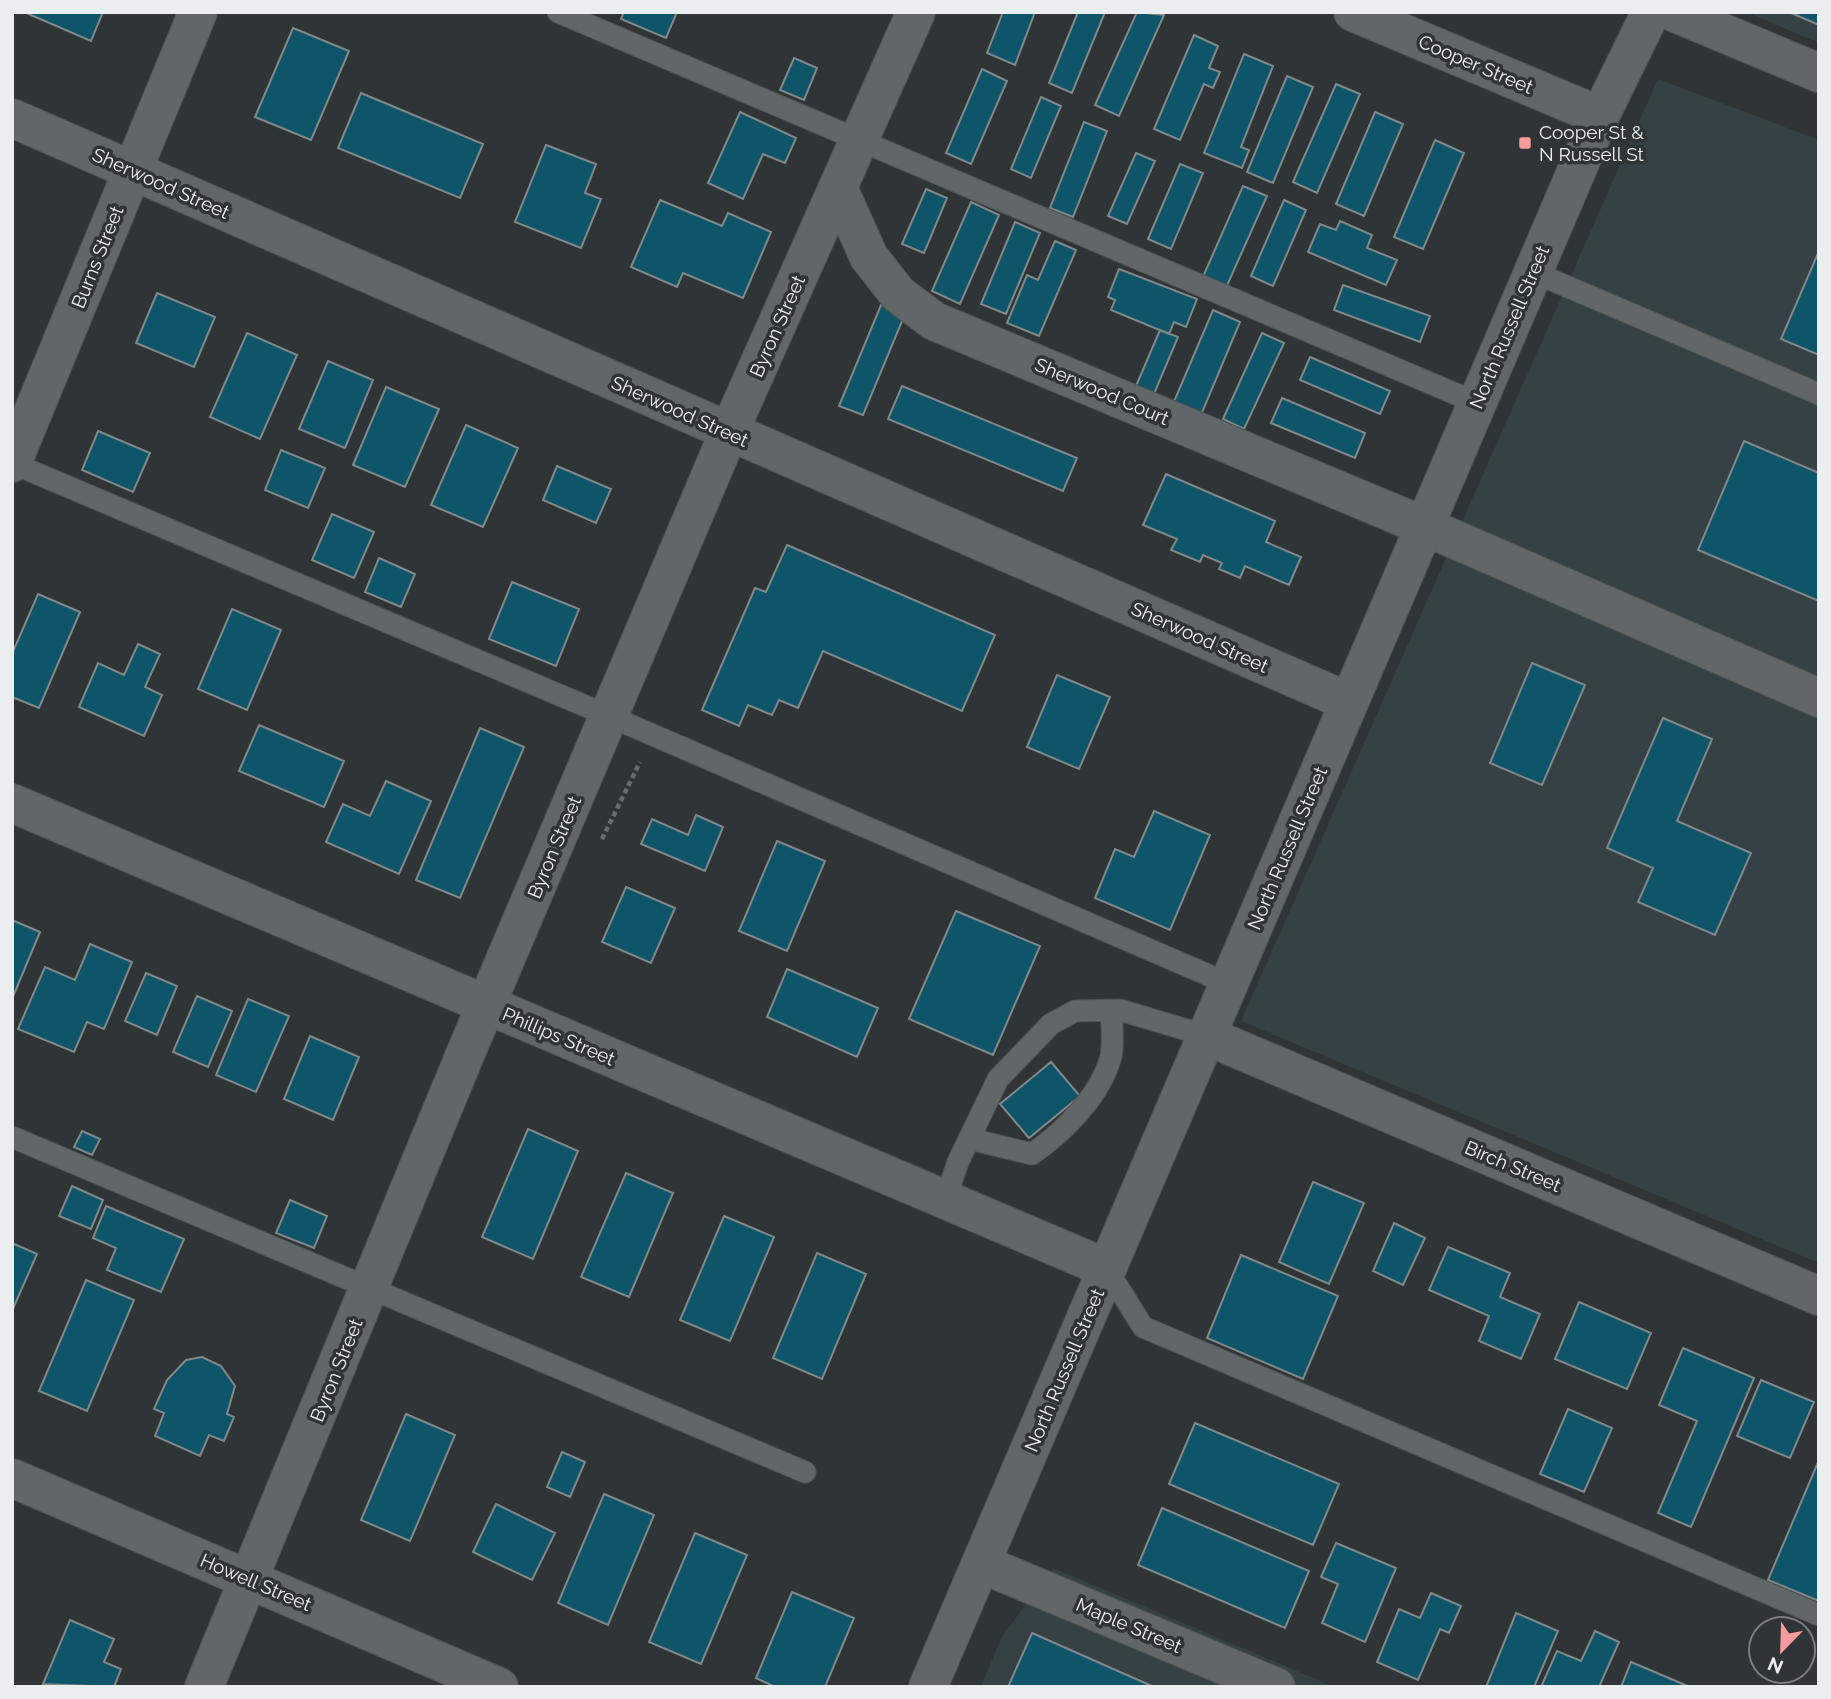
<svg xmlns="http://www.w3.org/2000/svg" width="1831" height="1699" font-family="Raleway,sans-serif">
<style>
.built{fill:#354145}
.building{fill:#0e5569;stroke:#82888a;stroke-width:2}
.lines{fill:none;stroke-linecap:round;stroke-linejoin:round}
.lane-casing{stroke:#4e5354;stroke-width:23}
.street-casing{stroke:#4e5354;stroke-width:40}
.secondary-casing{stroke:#4e5354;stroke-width:40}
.path{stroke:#676c6e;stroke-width:4.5;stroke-dasharray:5 3.5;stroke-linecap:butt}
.lane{stroke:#616668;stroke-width:21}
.street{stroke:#616668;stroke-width:38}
.secondary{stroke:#616668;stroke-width:38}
.poi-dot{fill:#f59b9c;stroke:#2f3436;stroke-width:2.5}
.labels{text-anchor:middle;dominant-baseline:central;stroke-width:7;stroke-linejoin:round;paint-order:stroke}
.street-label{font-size:19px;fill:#eaeeef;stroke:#2f3436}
.poi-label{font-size:19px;fill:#eaeeef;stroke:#2f3436;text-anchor:start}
</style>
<rect width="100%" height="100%" fill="#2f3436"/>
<path class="built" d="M1746,12h73v31z
M1658,79l161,61v1123l-578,-242z
M1053,1568l282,119h-354l20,-49z"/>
<path class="building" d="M24,12h79l-12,29z
M624,12h53l-11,26 -45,-19z
M1003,12h32l-20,53 -28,-12z
M1078,12h27l-33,81 -23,-10z
M1137,12l27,3 -45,101 -24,-11z
M1789,12h30v13z
M293,28l56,23 -38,89 -56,-23z
M1194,35l24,11 -9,22 11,4 -7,16 -9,-4 -24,56 -26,-11z
M1244,54l29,12 -32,81 8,3 -7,18 -38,-15z
M794,58l23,10 -13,32 -24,-10z
M982,69l25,12 -36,83 -25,-11z
M1287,76l26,11 -40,96 -26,-11z
M1336,84l24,10 -43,99 -24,-11z
M361,93l122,51 -23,54 -122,-50z
M1041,97l20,9 -30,72 -20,-9z
M740,112l56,26 -11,25 -22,-9 -20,45 -35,-16z
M1375,112l28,12 -39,92 -28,-12z
M1084,122l23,9 -34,86 -23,-9z
M1435,140l29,13 -41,96 -29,-12z
M546,145l50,19 -11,29 16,6 -20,49 -66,-26z
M1136,153l19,8 -28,63 -19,-8z
M1180,164l23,9 -32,76 -23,-10z
M1243,186l24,10 -42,94 -23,-11z
M926,189l21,9 -23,55 -22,-9z
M660,200l62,26 6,-13 43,19 -28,66 -60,-25 -6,14 -46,-20z
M1284,200l22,10 -33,76 -22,-10z
M971,202l28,13 -39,89 -28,-13z
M1340,221l32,14 -5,13 30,12 -11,25 -78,-33 12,-28 16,6z
M1015,222l25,11 -34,81 -25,-10z
M1055,241l21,9 -37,86 -32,-13 20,-48 11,5z
M1819,251v104l-38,-16z
M1119,269l78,30 -11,28 -12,-5 -5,12 -58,-24 4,-10 -7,-3z
M1343,285l87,31 -10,26 -86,-32z
M157,293l58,24 -21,50 -58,-24z
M881,305l24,9 -42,101 -24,-9z
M1213,310l27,12 -39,93 -28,-11z
M1160,330l18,7 -24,57 -18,-8z
M247,333l50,22 -37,84 -50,-22z
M1262,333l22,10 -40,86 -21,-10z
M1310,357l80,34 -10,23 -80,-34z
M328,361l45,19 -28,68 -46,-19z
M902,386l175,72 -14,33 -175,-72z
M386,387l53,22 -34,78 -52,-22z
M1282,398l83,35 -10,25 -84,-35z
M466,425l52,23 -35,79 -52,-22z
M98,431l52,22 -17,39 -51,-22z
M1744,441l75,32v128l-121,-51z
M281,450l44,18 -17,40 -43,-18z
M557,466l54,23 -15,34 -53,-23z
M1166,474l109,47 -9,21 35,15 -12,28 -44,-19 -5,12 -21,-9 3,-6 -19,-8 -3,7 -29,-12 6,-11 -34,-14z
M332,514l42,18 -20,46 -42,-18z
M787,545l208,90 -33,76 -139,-60 -25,57 -19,-8 -7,15 -24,-10 -9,21 -37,-16 53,-122 11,4z
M379,558l36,16 -14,33 -36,-15z
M512,582l67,27 -23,57 -67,-27z
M38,594l42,18 -41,96 -27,-11v-43z
M232,609l49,21 -34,80 -49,-21z
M138,644l22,10 -15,33 17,8 -18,41 -65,-29 19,-44 26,12z
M1532,663l53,22 -43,100 -52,-22z
M1057,675l53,22 -31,72 -52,-22z
M1663,718l49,21 -35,82 74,32 -36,82 -77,-33 15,-34 -46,-20z
M259,725l85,36 -20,46 -85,-36z
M480,728l44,19 -64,151 -44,-18z
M386,781l45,20 -32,73 -73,-32 17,-38 27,12z
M1154,811l56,24 -40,95 -75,-32 20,-49 19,8z
M696,815l27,12 -18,44 -64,-27 11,-25 36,16z
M777,841l48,20 -38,90 -48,-20z
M626,887l49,21 -24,55 -49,-21z
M956,911l84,35 -47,109 -84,-36z
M12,920l28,12 -28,67z
M90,944l42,18 -28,67 -17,-7 -13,30 -56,-23 27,-62 30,13z
M787,969l91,39 -21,49 -90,-40z
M146,973l31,13 -20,49 -32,-14z
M197,996l35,15 -24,56 -35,-15z
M248,999l41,17 -33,76 -40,-17z
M310,1036l49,21 -26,63 -49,-21z
M1051,1062l29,34 -51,42 -29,-34z
M528,1129l50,22 -45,108 -51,-22z
M82,1131l18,8 -8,16 -18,-8z
M626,1173l47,20 -44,104 -48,-20z
M1313,1182l51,21 -35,81 -50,-22z
M72,1186l31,14 -12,29 -32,-13z
M290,1200l37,16 -13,32 -38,-15z
M106,1206l78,33 -23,53 -54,-22 9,-22 -23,-10z
M724,1216l50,21 -44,104 -50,-21z
M1394,1223l31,15 -22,47 -30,-14z
M12,1243l25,11 -25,57z
M1448,1247l62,26 -10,24 40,17 -19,45 -42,-18 10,-25 -60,-26z
M817,1253l49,21 -44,105 -49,-21z
M1241,1255l97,41 -35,83 -96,-41z
M86,1280l48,20 -47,111 -48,-20z
M1579,1302l72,31 -24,56 -72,-30z
M1683,1348l71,30 -63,149 -33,-14 39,-92 -38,-16z
M202,1357l19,9 14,20 -8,28 7,3 -10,24 -15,-6 -9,21 -45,-20 9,-23 -10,-4 13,-29 19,-20z
M1761,1380l53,22 -24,56 -53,-22z
M1568,1409l44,19 -28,64 -44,-18z
M406,1414l49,21 -45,106 -49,-21z
M1195,1423l144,61 -26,61 -144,-61z
M562,1452l23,10 -15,35 -23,-10z
M1819,1460v141l-51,-21z
M604,1494l50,21 -46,110 -50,-22z
M496,1504l59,29 -23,47 -59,-28z
M1162,1508l147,63 -24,57 -147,-63z
M695,1533l52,22 -46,109 -52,-22z
M1336,1543l60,25 -31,74 -43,-19 16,-39 -17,-7z
M792,1592l62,26 -29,69h-50l-19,-9z
M1431,1593l30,13 -12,27 -9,-4 -22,51 -41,-18 22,-53 21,9z
M1516,1613l42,18 -24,56h-48z
M70,1620l44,19 -10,23 17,7 -7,18 -71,-3z
M1595,1631l24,11 -20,45h-58l16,-36 24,10z
M1032,1633l122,54h-146z
M1631,1662l59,25h-69z"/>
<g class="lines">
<g class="lane-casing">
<path id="lane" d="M558,12l919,391
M1533,272l286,122
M12,463l597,253 620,268
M12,1137l793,335
M970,1139l62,15c32,-22 69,-59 79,-98 3,-14 0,-31 1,-45
M945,1200l13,-38 40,-83 53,-55 24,-13 45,-1 87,26
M1106,1268l37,59 676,288"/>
</g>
<g class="street-casing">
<path id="street" d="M1353,12l247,104
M1673,12l146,61
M12,118l1337,584
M838,188l31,69 29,37 36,27 490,205 395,172
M12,463l186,-451
M12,803l1094,465
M1207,1036l612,260
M12,1478l487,209
M982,1564l294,123
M204,1687l260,-630 265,-625 187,-420"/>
</g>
<g class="secondary-casing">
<path id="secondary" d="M928,1687l672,-1571 51,-104"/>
</g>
<path class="path" d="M602,839l38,-77"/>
<use href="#lane" class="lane"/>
<use href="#street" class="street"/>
<use href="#secondary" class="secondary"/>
</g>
<rect class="poi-dot" x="1518" y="136" width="14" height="14" rx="3.5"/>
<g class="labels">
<g class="street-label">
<text transform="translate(1476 64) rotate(23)">Cooper Street</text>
<text transform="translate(161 183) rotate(24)">Sherwood Street</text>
<text transform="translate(97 257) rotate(-68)">Burns Street</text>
<text transform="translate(777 326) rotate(-66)">Byron Street</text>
<text transform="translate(1509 327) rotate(-67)">North Russell Street</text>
<text transform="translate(1102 391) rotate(23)">Sherwood Court</text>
<text transform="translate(680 411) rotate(24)">Sherwood Street</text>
<text transform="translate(1200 637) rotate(24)">Sherwood Street</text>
<text transform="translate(554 847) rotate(-67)">Byron Street</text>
<text transform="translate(1287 848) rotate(-67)">North Russell Street</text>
<text transform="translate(559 1036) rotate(23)">Phillips Street</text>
<text transform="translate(1513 1166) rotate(23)">Birch Street</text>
<text transform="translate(336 1370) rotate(-68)">Byron Street</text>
<text transform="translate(1064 1370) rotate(-67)">North Russell Street</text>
<text transform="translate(256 1582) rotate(23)">Howell Street</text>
<text transform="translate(1129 1625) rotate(23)">Maple Street</text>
</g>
<g class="poi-label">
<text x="1539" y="132">Cooper St &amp;<tspan x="1539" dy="22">N Russell St</tspan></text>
</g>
</g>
<rect width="1831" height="1699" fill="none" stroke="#eaeeef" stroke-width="28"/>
<g transform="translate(1782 1650) rotate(203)"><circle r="33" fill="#2f3436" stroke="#7a7e80" stroke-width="2"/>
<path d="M0-5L12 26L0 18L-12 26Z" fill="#f59b9c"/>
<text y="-10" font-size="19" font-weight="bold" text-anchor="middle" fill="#eaeeef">N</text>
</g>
</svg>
